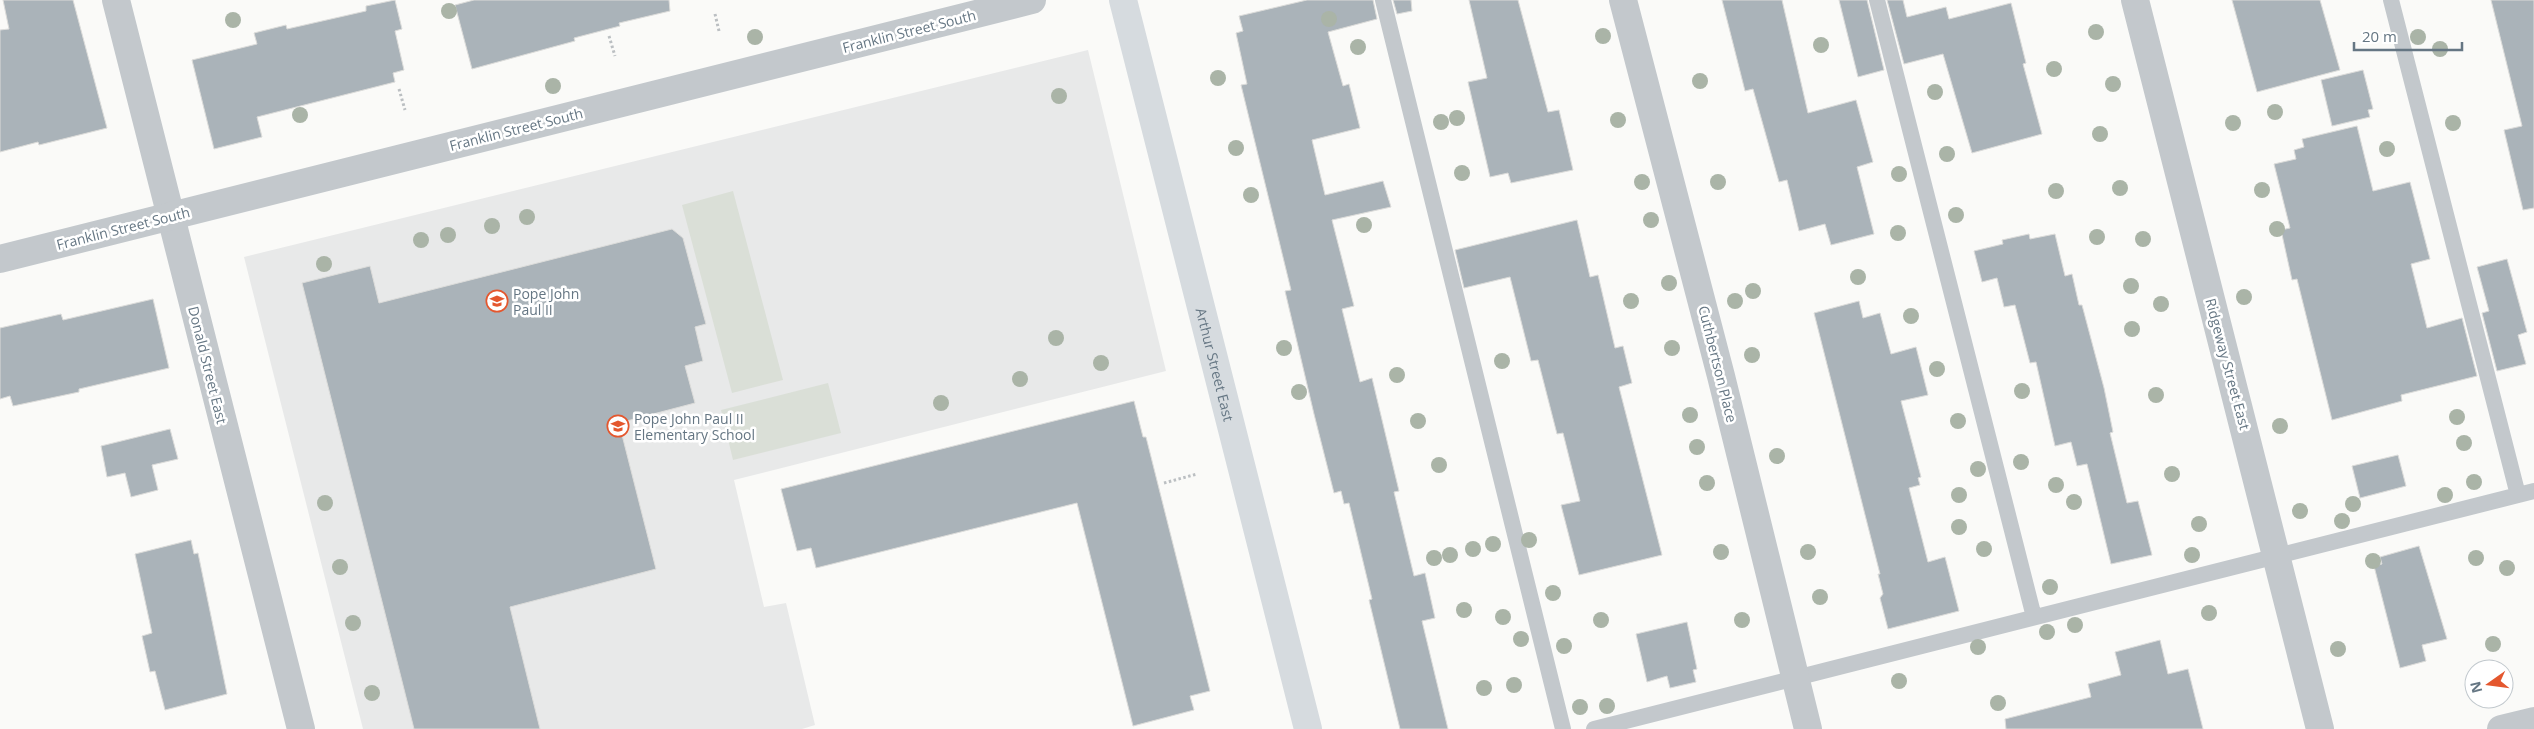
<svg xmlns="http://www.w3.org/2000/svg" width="2534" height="729" font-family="'Open Sans',sans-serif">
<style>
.built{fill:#e8e9e9}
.green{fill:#dadfd7}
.building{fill:#aab3b9;stroke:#dcdcda}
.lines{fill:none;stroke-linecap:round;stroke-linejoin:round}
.path{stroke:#bbbfc2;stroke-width:3;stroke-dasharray:2.5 2.5;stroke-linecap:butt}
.service{stroke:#c3c8cc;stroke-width:16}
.minor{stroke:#c3c8cc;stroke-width:28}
.tertiary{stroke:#c3c8cc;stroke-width:28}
.secondary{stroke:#d6dbdf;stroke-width:28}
.tree{fill:#aab4a7}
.labels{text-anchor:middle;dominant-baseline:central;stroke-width:5;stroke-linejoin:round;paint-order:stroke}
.street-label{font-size:14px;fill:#657683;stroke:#fff}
.poi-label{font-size:14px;fill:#657683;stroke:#fff;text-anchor:start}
</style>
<rect width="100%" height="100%" fill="#fafaf8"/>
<path class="built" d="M1088,50l78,321 -432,109 30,127 22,-4 29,122 -13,4h-439l-119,-472z"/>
<path class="green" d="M733,191l50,189 -51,13 -50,-188z
M828,383l13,50 -108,27 -12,-50z"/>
<path class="building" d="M3,0h70l34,128 -68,17 -1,-3 -38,10v-122l9,-1z
M395,0l7,29 -7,2 9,39 -11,3 2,9 -138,35 5,20 -48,12 -22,-89 65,-16 -3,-11 32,-8 1,4 79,-18v-5z
M474,0h195l1,11 -51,12 1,3 -46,12 1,3 -103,28 -17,-64z
M1307,0h66l4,19 -49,13 15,54 6,-2 11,44 -48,12 13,55 58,-14 8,26 -59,13 22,86 -12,3 18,73 12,-4 27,113 -5,1 20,84 11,-3 10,45 -13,3 26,108h-48l-31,-129 3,-1 -23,-96 -5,1 -3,-13 -7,2 -20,-79 -29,-123 6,-1 -50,-205 6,-1 -11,-51 7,-2 -4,-15z
M1393,0h18l1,11 -15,3z
M1469,0h49l30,112 11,-2 14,60 -62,13 -3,-10 -18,4 -22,-95 19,-4z
M1722,0h60l26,113 48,-13 17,62 -16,5 17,67 -43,11 -6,-21 -26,7 -12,-51 -8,2 -26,-93 -8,2z
M1839,0h28l17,70 -26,7z
M1887,0h16l4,17 39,-10 3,12 62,-16 15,60 -3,1 19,70 -70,19 -29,-99 -39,10z
M2232,0h88l20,70 -83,22z
M2491,0h43v208l-11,2 -19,-80 18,-4z
M2363,70l10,39 -5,1 2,7 -38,9 -11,-46z
M2357,126l16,65 37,-9 20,77 -19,5 16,64 35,-10 15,58 -76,19 1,6 -70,19 -35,-141 -5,1 -11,-50 9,-2 -16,-64 22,-5 -2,-9 10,-3 -2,-8z
M1577,220l13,57 8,-2 17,73 8,-2 9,37 -13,4 43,168 -83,20 -18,-70 19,-4 -17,-68 -6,1 -19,-74 -7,1 -21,-84 -46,11 -9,-38z
M672,229l11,9 23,86 -11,3 8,34 -18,5 10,37 -76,20 37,146 -146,38 30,122h-126l-112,-446 68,-17 9,37z
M2029,234l1,5 25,-5 10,42 7,-2 7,31h3l22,83 9,44 -3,1 17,70 11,-2 14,54 -41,9 -24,-100 -10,2 -6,-24 -16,4 -19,-84 -6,1 -15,-58 -11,2 -7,-29 -15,4 -8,-31 29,-7 -1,-4z
M2507,259l20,73 -9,3 8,29 -29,7 -15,-58 7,-2 -12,-44z
M153,299l16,69 -90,21v3l-66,14 -3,-10 -10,3v-71l61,-14 2,6z
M1859,301l4,17 17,-5 11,41 25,-7 12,48 -27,6 20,76 -3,1 2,7 -11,3 19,74 17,-5 14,54 -71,18 -8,-31 3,-4 -5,-20h2l-66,-261z
M1134,401l9,36h3l64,254 -20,5 4,14 -61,16 -56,-223 -261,65 -5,-20 -14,3 -16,-62z
M170,429l8,30 -26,6 6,25 -27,7 -6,-24 -18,4 -6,-31z
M2398,455l8,31 -46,12 -8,-32z
M191,540l3,14 4,-1 29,141 -62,16 -10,-39 -5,1 -8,-36 10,-3 -17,-79z
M2419,546l28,93 -25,6 4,16 -26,7 -26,-102 8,-2 -2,-7z
M1687,622l10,47 -4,1 3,12 -26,6 -3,-12 -20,6 -11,-48z
M2160,640l8,34 20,-5 15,60h-197l-1,-10 86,-22 -3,-13 33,-9 -6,-23z"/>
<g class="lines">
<path class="path" d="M715,14l4,17
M609,36l6,20
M399,89l6,21
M1164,483l33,-9"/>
<path class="service" d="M1383,0l180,729
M1877,0l157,617
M2391,0l127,495
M1594,729l940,-238"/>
<path class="minor" d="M116,0l185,729
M1623,0l98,376 87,353
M2135,0l185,729
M2501,729l33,-8"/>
<path class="tertiary" d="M0,259l1032,-259"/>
<path class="secondary" id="s1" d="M1123,0l185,729"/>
</g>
<g class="tree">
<circle cx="449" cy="11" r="8"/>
<circle cx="1329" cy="19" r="8"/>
<circle cx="233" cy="20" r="8"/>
<circle cx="2096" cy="32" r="8"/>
<circle cx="1603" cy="36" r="8"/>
<circle cx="755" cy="37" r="8"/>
<circle cx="2418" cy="37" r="8"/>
<circle cx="1821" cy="45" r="8"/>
<circle cx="1358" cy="47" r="8"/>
<circle cx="2440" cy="49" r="8"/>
<circle cx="2054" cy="69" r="8"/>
<circle cx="1218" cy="78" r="8"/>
<circle cx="1700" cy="81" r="8"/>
<circle cx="2113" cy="84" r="8"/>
<circle cx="553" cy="86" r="8"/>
<circle cx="1935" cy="92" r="8"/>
<circle cx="1059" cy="96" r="8"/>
<circle cx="2275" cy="112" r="8"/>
<circle cx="300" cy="115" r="8"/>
<circle cx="1457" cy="118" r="8"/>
<circle cx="1618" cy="120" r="8"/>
<circle cx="1441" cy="122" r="8"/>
<circle cx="2233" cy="123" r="8"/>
<circle cx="2453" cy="123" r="8"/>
<circle cx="2100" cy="134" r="8"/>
<circle cx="1236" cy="148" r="8"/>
<circle cx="2387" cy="149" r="8"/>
<circle cx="1947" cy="154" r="8"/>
<circle cx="1462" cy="173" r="8"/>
<circle cx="1899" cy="174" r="8"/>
<circle cx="1642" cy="182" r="8"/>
<circle cx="1718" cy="182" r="8"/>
<circle cx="2120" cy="188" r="8"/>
<circle cx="2262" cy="190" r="8"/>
<circle cx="2056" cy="191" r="8"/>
<circle cx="1251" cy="195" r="8"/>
<circle cx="1956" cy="215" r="8"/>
<circle cx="527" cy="217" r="8"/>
<circle cx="1651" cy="220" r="8"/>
<circle cx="1364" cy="225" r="8"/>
<circle cx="492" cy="226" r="8"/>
<circle cx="2277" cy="229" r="8"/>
<circle cx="1898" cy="233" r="8"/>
<circle cx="448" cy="235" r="8"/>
<circle cx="2097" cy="237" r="8"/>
<circle cx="2143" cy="239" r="8"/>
<circle cx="421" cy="240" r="8"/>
<circle cx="324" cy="264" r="8"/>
<circle cx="1858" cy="277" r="8"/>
<circle cx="1669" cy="283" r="8"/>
<circle cx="2131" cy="286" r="8"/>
<circle cx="1753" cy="291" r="8"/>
<circle cx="2244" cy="297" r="8"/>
<circle cx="1631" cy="301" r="8"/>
<circle cx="1735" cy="301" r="8"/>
<circle cx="2161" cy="304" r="8"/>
<circle cx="1911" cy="316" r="8"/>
<circle cx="2132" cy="329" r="8"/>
<circle cx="1056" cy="338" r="8"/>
<circle cx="1284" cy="348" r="8"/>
<circle cx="1672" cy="348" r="8"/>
<circle cx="1752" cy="355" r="8"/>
<circle cx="1502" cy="361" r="8"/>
<circle cx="1101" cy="363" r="8"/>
<circle cx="1937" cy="369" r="8"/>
<circle cx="1397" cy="375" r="8"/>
<circle cx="1020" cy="379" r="8"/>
<circle cx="2022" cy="391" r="8"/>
<circle cx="1299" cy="392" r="8"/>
<circle cx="2156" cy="395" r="8"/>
<circle cx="941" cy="403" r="8"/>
<circle cx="1690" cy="415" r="8"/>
<circle cx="2457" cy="417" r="8"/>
<circle cx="1418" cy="421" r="8"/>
<circle cx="1958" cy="421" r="8"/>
<circle cx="2280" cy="426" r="8"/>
<circle cx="2464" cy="443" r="8"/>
<circle cx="1697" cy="447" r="8"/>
<circle cx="1777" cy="456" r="8"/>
<circle cx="2021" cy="462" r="8"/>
<circle cx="1439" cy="465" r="8"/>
<circle cx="1978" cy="469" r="8"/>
<circle cx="2172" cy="474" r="8"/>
<circle cx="2474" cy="482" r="8"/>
<circle cx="1707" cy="483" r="8"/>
<circle cx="2056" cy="485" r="8"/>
<circle cx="1959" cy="495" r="8"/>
<circle cx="2445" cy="495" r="8"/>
<circle cx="2074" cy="502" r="8"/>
<circle cx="325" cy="503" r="8"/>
<circle cx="2353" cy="504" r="8"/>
<circle cx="2300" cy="511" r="8"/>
<circle cx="2342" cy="521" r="8"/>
<circle cx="2199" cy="524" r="8"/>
<circle cx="1959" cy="527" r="8"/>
<circle cx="1529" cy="540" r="8"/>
<circle cx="1493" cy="544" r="8"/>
<circle cx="1473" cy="549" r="8"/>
<circle cx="1984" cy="549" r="8"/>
<circle cx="1721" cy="552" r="8"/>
<circle cx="1808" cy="552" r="8"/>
<circle cx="1450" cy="555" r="8"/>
<circle cx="2192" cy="555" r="8"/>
<circle cx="1434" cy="558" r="8"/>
<circle cx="2476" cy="558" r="8"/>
<circle cx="2373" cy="561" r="8"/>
<circle cx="340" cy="567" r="8"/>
<circle cx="2507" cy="568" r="8"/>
<circle cx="2050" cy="587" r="8"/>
<circle cx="1553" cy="593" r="8"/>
<circle cx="1820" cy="597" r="8"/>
<circle cx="1464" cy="610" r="8"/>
<circle cx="2209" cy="613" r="8"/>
<circle cx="1503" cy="617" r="8"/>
<circle cx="1601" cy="620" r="8"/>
<circle cx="1742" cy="620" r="8"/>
<circle cx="353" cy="623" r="8"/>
<circle cx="2075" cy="625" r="8"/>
<circle cx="2047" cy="632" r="8"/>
<circle cx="1521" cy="639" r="8"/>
<circle cx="2493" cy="644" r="8"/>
<circle cx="1564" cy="646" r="8"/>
<circle cx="1978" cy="647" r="8"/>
<circle cx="2338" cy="649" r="8"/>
<circle cx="1899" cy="681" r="8"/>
<circle cx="1514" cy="685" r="8"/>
<circle cx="1484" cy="688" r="8"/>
<circle cx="372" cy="693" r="8"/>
<circle cx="1998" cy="703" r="8"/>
<circle cx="1607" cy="706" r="8"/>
<circle cx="1580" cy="707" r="8"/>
</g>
<defs>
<g id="school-ring" transform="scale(1.125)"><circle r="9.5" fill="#fff" stroke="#e4572e" stroke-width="1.5"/><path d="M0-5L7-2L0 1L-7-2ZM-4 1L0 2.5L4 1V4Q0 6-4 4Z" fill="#e4572e"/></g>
</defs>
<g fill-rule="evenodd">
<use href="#school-ring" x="497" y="301"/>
<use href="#school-ring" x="618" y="426"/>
</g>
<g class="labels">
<g class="street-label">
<text transform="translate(909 31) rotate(-14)">Franklin Street South</text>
<text transform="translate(516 129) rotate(-14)">Franklin Street South</text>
<text transform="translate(123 228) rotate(-14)">Franklin Street South</text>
<text stroke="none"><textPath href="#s1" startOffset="376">Arthur Street East</textPath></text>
<text transform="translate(1718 364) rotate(76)">Cuthbertson Place</text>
<text transform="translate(2228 364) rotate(75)">Ridgeway Street East</text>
<text transform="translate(208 365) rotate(76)">Donald Street East</text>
</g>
<g class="poi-label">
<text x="513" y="293">Pope John<tspan x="513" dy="16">Paul II</tspan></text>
<text x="634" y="418">Pope John Paul II<tspan x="634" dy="16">Elementary School</tspan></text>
</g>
</g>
<g transform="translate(2489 684) rotate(256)"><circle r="24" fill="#ffffff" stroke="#c1c8cd"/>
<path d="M0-4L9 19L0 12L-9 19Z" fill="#e4572e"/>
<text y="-8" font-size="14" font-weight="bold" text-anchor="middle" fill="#657683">N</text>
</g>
<path d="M2354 42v8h108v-8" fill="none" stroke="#657683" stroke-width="2.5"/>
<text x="2362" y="42" font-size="15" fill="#657683" stroke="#ffffff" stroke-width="4" paint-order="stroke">20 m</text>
</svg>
